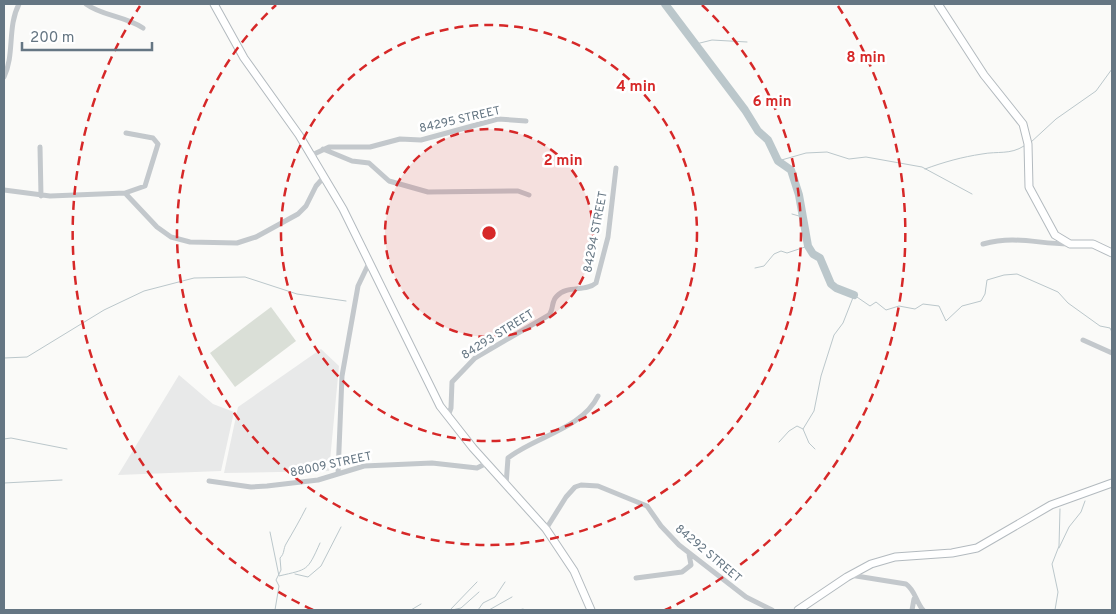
<svg xmlns="http://www.w3.org/2000/svg" width="1116" height="614" font-family="Overpass,sans-serif">
<style>
.built{fill:#e8e9e9}
.green{fill:#dadfd7}
.lines{fill:none;stroke-linecap:round;stroke-linejoin:round}
.stream{stroke:#bbc7cb;stroke-width:1}
.river{stroke:#bbc7cb;stroke-width:8}
.secondary-casing{stroke:#b3babf;stroke-width:9}
.street{stroke:#c3c8cc;stroke-width:5}
.secondary{stroke:#fff;stroke-width:7}
.ring{fill:none;stroke:#d62828;stroke-width:2.5;stroke-dasharray:9 6}
.labels{text-anchor:middle;dominant-baseline:central;stroke-width:5;stroke-linejoin:round;paint-order:stroke}
.street-label{font-size:12px;fill:#657683;stroke:#fff}
.centre{fill:#d62828;stroke:#fff;stroke-width:2.5}
.ring-label{font-size:15px;text-anchor:middle;font-weight:bold;fill:#d62828;stroke:#fff;stroke-width:5;stroke-linejoin:round;paint-order:stroke}
</style>
<rect width="100%" height="100%" fill="#fafaf8"/>
<path class="built" d="M321,349l18,17 -10,105 -105,2 14,-66z
M179,375l34,29 21,8 -13,59 -103,4z"/>
<path class="green" d="M271,307l25,34 -61,46 -25,-34z"/>
<g class="lines">
<path class="stream" d="M696,44l16,-4 35,2
M1030,143l26,-24 40,-28 16,-22
M778,161l28,-8 21,-1 22,7 17,-2 56,10 50,27
M925,169c19,-7 37,-12 57,-15 16,-3 28,1 42,-8
M792,214l7,2 3,-3
M755,268l9,-2 10,-12 7,-3 6,2 21,-7
M4,358l23,-1 77,-47 40,-19 50,-13 51,-1 52,17 49,7
M4,439l7,-1 56,11
M779,442l10,-11 8,-5 6,3
M815,449l-6,-6 -6,-14 11,-18 7,-35 13,-41 9,-12 11,-28 16,11 6,-4 10,8 13,-4 16,3 8,-5 16,2 7,15 16,-15 19,-5 4,-7 2,-14 17,-5 13,-1 41,18 10,11 32,23 10,2 2,4
M4,483l58,-3
M270,532l9,44c29,-7 28,-4 41,-33
M1059,548l10,-21 12,-15 4,-11
M295,574l13,3 13,-11 20,-39
M275,610l4,-24 -3,-6 5,-10 -1,-12c5,-5 3,-9 6,-14 7,-12 14,-24 20,-36
M411,610l10,-6
M450,610l27,-28
M452,610l9,-2 18,-16
M478,610l5,-7 12,-6 10,-15
M489,610l23,-13
M519,610l4,-1
M1055,610l3,-18 -6,-28 7,-18 1,-37"/>
<path class="river" d="M665,4l80,106 13,21 10,9 10,21 13,9 8,25 9,51 5,8 7,4 11,26 5,4 18,7"/>
<g class="secondary-casing">
<path id="secondary" d="M214,4l30,54 55,77 44,74 97,197 33,42 73,81 28,42 17,39
M938,4l46,71 39,49 5,20 1,43 26,48 15,9h23l19,9
M798,610l49,-33 24,-13 24,-7 57,-4 25,-5 74,-43 61,-22"/>
</g>
<path class="street" d="M86,4c16,12 39,12 57,24
M4,77c11,-23 3,-50 15,-73
M40,147l1,49
M323,149l29,12 17,2 20,18 39,11 90,-1 11,4
M312,155l17,-8h41l30,-8 21,1 77,-21 28,2
M4,190l46,6 75,-3 32,34 14,10 19,5 47,1 19,-6 42,-23 8,-8 10,-20 8,-9
M125,193l20,-7 13,-42 -5,-6 -27,-5
M983,244c33,-9 54,0 86,0
M1083,340l29,13
M448,416l3,-8 1,-26 23,-24 74,-43c5,-6 2,-14 8,-19 10,-11 29,-4 39,-13l12,-46 8,-69
M338,474l4,-98 16,-90 11,-23
M209,481l42,6 16,-1 51,-6 46,-14 68,-3 45,5 10,-5
M506,485l2,-27c26,-21 74,-29 90,-62
M546,529l20,-32 9,-10 6,-2 17,1 49,20 14,20 18,19 67,52 26,13
M850,575l56,9c9,6 10,18 17,26
M636,578l46,-6 9,-7 -2,-11
M912,610l2,-11"/>
<use href="#secondary" class="secondary"/>
</g>
<circle cx="489" cy="233" r="104" fill="#d62828" fill-opacity=".12"/>
<g class="ring">
<circle cx="489" cy="233" r="104"/>
<circle cx="489" cy="233" r="208"/>
<path d="M702 5A312 312 0 1 1 276 5"/>
<path d="M313 610A416 416 0 0 1 140 6M838 6A416 416 0 0 1 665 610"/>
</g>
<g class="labels">
<g class="street-label">
<text transform="translate(460 120) rotate(-13)">84295 STREET</text>
<text transform="translate(596 232) rotate(-79)">84294 STREET</text>
<text transform="translate(498 335) rotate(-32)">84293 STREET</text>
<text transform="translate(331 465) rotate(-12)">88009 STREET</text>
<text transform="translate(708 554) rotate(40)">84292 STREET</text>
</g>
</g>
<circle cx="489" cy="233" r="8" class="centre"/>
<g class="ring-label">
<text x="866" y="62">8 min</text>
<text x="636" y="91">4 min</text>
<text x="772" y="106">6 min</text>
<text x="563" y="165">2 min</text>
</g>
<rect width="1116" height="614" fill="none" stroke="#657683" stroke-width="10"/>
<path d="M22 42v8h130v-8" fill="none" stroke="#657683" stroke-width="2.5"/>
<text x="30" y="42" font-size="15" fill="#657683" stroke="#ffffff" stroke-width="4" paint-order="stroke">200 m</text>
</svg>
